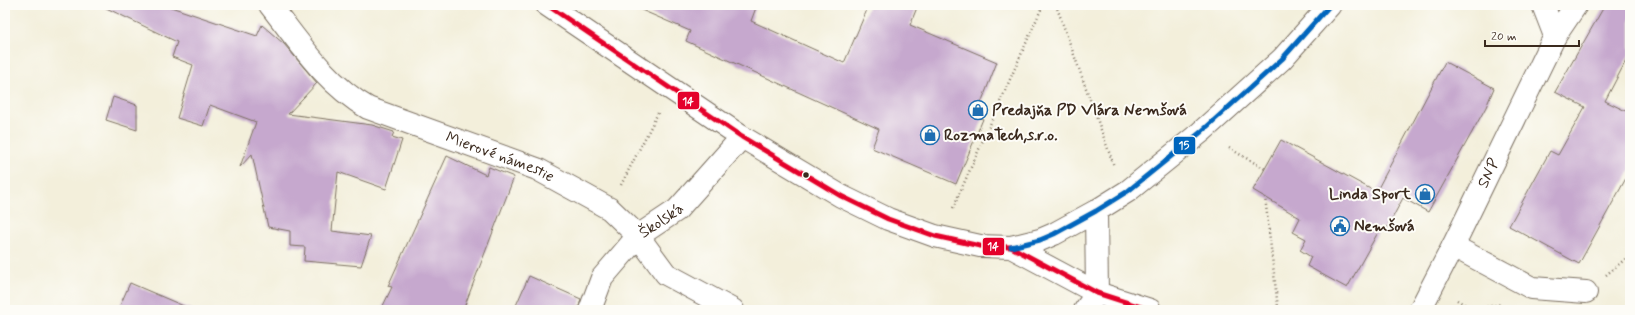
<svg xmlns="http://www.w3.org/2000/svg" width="1635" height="315" font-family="Mynerve,sans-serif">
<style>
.building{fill:#c6a8ce}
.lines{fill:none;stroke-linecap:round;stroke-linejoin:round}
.street-casing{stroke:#7b6f60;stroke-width:24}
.secondary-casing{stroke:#7b6f60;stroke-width:24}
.path{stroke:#7b6f60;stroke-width:2.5;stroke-dasharray:1 3;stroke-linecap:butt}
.street{stroke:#fff;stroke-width:22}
.secondary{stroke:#fff;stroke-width:22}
.bus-1-casing{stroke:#fdfcf7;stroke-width:8}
.bus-2-casing{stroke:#fdfcf7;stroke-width:8}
.bus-1{stroke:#e4002b;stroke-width:5}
.bus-2{stroke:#0065bd;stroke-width:5}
.bus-dot{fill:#3b2a1e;stroke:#fdfcf7;stroke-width:1.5}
.labels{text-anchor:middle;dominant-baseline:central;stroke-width:4;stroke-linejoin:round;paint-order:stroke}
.poi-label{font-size:16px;font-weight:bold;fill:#3b2a1e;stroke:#fdfcf7;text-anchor:start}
.street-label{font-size:16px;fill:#3b2a1e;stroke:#fdfcf7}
.line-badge{stroke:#fdfcf7;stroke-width:1.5}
.badge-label{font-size:11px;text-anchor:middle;font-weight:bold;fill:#fff}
</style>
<rect width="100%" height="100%" fill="#fdfcf7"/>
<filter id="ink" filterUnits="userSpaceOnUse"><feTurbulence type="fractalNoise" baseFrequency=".025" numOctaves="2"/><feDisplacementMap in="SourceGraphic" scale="8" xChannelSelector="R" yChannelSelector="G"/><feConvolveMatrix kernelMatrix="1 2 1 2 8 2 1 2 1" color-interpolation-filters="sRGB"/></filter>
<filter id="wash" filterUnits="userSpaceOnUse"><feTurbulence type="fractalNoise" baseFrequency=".012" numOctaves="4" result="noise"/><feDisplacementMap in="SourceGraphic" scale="16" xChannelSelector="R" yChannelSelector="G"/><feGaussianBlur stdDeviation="0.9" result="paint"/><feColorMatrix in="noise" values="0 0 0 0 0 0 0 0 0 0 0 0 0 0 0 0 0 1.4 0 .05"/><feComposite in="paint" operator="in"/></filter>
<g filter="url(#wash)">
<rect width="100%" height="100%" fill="#f3efdb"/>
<g id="blocks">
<path class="building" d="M100,5h65l92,31 5,-11 22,19 33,39 -29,31 84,11 22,7 -2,5 10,3 -16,49 -48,-17 -6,59 39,5 -10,30 -57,-5 1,-14 -15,-1v-15l-22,-4 -16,-73 -12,13 16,-45 -46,-17 -7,21 -26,-8 16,-53 -21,-8 5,-15z
M630,5h127l-6,16 93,42 25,-58h49l-8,20 87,37 -21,54 7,3 -27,65 -84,-36 7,-19 -193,-88 4,-10z
M1605,5h25v48l-25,48 25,12v58l-51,93 -70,-38 41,-75 8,4 27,-48 -30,-15z
M1445,62l49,26 -8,19 -58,105 -25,-14 -17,32 -5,-3 -34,61 -40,-22 4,-9 -11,-7 6,-11 -13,-7 7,-14 -47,-28 28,-50 95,52z
M113,97l24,8v25l-31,-10z
M447,156l39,19 3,-8 25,10 -51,133h-82l11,-23 -4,-1z
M529,276l52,23 -3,11h-64z
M130,283l63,27h-75z"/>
</g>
</g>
<g filter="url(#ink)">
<use href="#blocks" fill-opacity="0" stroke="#7b6f60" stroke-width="1"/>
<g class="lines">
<g class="street-casing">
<g id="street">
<path id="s1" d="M270,5c29,37 56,79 98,103l169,61 73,40 28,27 28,38 67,36"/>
<path d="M1543,5l12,31"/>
<path d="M1453,246l79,42 54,4"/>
<path id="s2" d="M590,310l12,-32 36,-42 39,-26 65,-73"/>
<path d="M1085,310l12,-17"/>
<path id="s3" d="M1420,310l33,-64 102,-210 21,-31"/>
</g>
</g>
<g class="secondary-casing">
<path id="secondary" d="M547,5l195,132 99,59 47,23 47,17 45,10 31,1 86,46 53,17
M1096,211l1,82
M1011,247l29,-7 14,-6 42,-23 32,-20 73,-59 81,-73 48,-54"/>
</g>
<path class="path" d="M1056,5l58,161
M1229,148l36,21
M621,185l37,-72
M1265,197l13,111 -2,2
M953,208l90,-203
M1606,275l24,-20
M1457,300l15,9
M1471,310l31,-6"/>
<use href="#street" class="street"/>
<use href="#secondary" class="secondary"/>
<g class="bus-1-casing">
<path id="bus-1" d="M547,5l195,132 99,59 47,23 47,17 45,10 31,1 86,46 53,17"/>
</g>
<g class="bus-2-casing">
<path id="bus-2" d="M1011,247l29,-7 14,-6 42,-23 32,-20 73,-59 81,-73 48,-54"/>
</g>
<use href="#bus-1" class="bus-1"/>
<use href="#bus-2" class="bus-2"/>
</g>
</g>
<defs>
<g id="shop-ring" transform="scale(1)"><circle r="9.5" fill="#fdfcf7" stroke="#1f6fb2" stroke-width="1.5"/><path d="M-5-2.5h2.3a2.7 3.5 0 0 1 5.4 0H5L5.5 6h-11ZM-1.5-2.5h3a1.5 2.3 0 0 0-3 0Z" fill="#1f6fb2"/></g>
<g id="civic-ring" transform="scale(1)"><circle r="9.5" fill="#fdfcf7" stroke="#1f6fb2" stroke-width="1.5"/><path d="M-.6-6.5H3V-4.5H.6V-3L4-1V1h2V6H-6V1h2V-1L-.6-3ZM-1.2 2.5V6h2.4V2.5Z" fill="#1f6fb2"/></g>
</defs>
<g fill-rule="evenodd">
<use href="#shop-ring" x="978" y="110"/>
<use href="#shop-ring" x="930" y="135"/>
<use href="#shop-ring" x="1425" y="194"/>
<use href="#civic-ring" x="1340" y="226"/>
</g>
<circle class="bus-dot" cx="806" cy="175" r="3.5"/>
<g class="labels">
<g class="poi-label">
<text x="992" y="110">Predajňa PD Vlára Nemšová</text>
<text x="944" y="135">RozmaTech,s.r.o.</text>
<text x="1411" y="194" text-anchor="end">Linda Sport</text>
<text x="1354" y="226">Nemšová</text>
</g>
<g class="street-label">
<text stroke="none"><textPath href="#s1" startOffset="284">Mierové námestie</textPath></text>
<text stroke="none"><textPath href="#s3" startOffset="153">SNP</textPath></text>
<text stroke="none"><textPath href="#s2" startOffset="117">Školská</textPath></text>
</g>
</g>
<g class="line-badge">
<rect x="677" y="91" width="23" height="19" rx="4" fill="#e4002b"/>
<rect x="1173" y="136" width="23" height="19" rx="4" fill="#0065bd"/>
<rect x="982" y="237" width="23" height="19" rx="4" fill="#e4002b"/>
</g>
<g class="badge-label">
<text x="688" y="105">14</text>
<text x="1184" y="149">15</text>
<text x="993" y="250">14</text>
</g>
<rect width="1635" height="315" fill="none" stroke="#fdfcf7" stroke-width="20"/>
<path d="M1485 40v6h94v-6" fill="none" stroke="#3b2a1e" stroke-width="2"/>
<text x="1491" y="40" font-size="12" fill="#3b2a1e" stroke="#fdfcf7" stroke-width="3" paint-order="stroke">20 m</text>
</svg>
